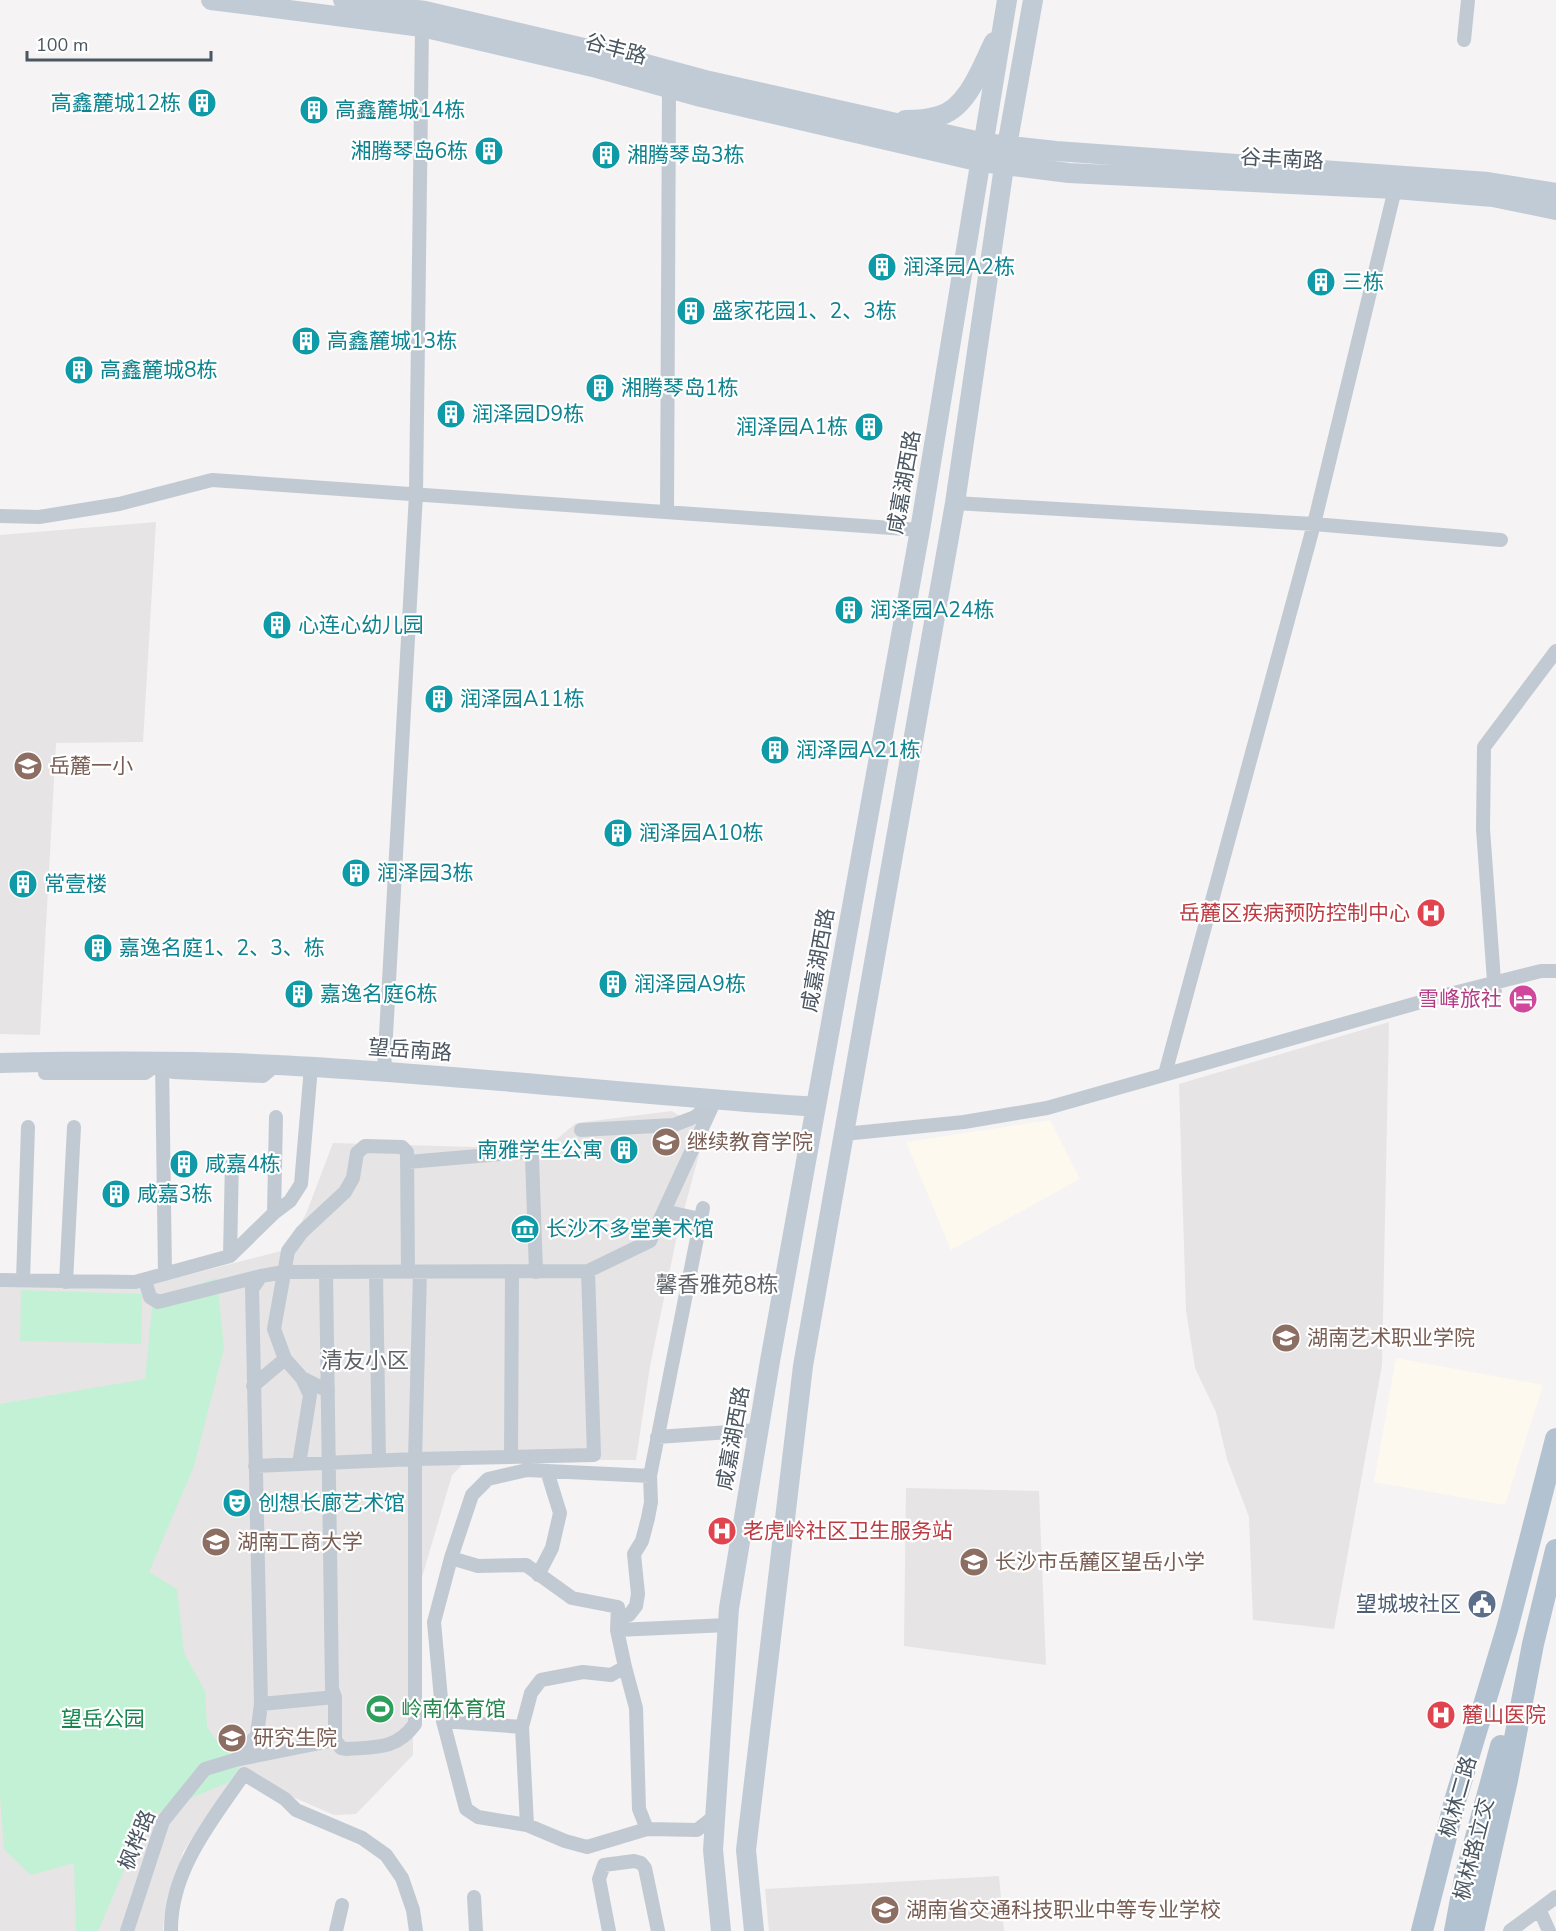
<svg xmlns="http://www.w3.org/2000/svg" width="1556" height="1931" font-family="'Nunito Sans','Noto Sans SC',sans-serif">
<style>
.commercial{fill:#fdf9ef}
.education{fill:#e6e4e5}
.green{fill:#c3f1d5}
.lines{fill:none;stroke-linecap:round;stroke-linejoin:round}
.street{stroke:#c1cad2;stroke-width:14}
.secondary{stroke:#c1cbd6;stroke-width:20}
.primary{stroke:#b3c2d1;stroke-width:22}
.labels{text-anchor:middle;dominant-baseline:central;stroke-width:4.5;stroke-linejoin:round;paint-order:stroke}
.street-label{font-size:21px;fill:#4a5661;stroke:#fff}
.culture-label{font-size:21px;fill:#0d838f;stroke:#fff;text-anchor:start}
.education-label{font-size:21px;fill:#785e54;stroke:#fff;text-anchor:start}
.health-label{font-size:21px;fill:#be3a42;stroke:#fff;text-anchor:start}
.hotel-label{font-size:21px;fill:#b23c85;stroke:#fff;text-anchor:end}
.service-label{font-size:21px;fill:#4e5e75;stroke:#fff;text-anchor:end}
.leisure-label{font-size:21px;fill:#27864d;stroke:#fff;text-anchor:start}
.park-label{font-size:21px;fill:#17864f;stroke:#fff}
.neighbourhood-label{font-size:22px;fill:#5f6368;stroke:#fff}
</style>
<rect width="100%" height="100%" fill="#f5f3f3"/>
<path class="commercial" d="M1050,1120l30,59 -129,71 -45,-108z
M1396,1358l147,27 -38,120 -131,-23z"/>
<path class="education" d="M156,522l-13,220 -87,1 -16,292 -40,-1v-499z
M1389,1022l-7,343 -48,264 -81,-9 -4,-103 -22,-58 -11,-47 -21,-44 -9,-58 -7,-226z
M672,1111l33,21 -29,108 -26,126 -14,94h-169l-15,15 -39,133v147l-57,59 -22,1 -80,-35h-23l-48,72 -19,66 -1,13h-163v-644h141l144,-37 21,-36 27,-71 212,6 31,-26z
M906,1488l133,3 7,174 -142,-19z
M999,1876l5,55h-235l-4,-42z"/>
<path class="green" d="M217,1278l7,70 -30,118 -45,106 28,17 7,64 21,38 2,36 14,20 21,16 -13,19 -82,35 -49,114h-22l-2,-68 -43,12 -27,-26 -4,-53v-392l145,-25 8,-80z
M21,1290l121,4 -1,50 -121,-3z"/>
<g class="lines">
<path class="street" d="M1464,40l4,-40
M955,503l359,21 187,16
M667,512l2,-424
M0,516l39,1 80,-13 93,-24 708,50
M1495,995l-12,-166 1,-82 72,-96
M162,1061l3,213
M162,1061l11,11 90,4 13,-11
M384,1071l32,-577 6,-467
M45,1073h100l17,-12
M1165,1074l149,-550 81,-335
M581,1130l93,-5 21,-8 16,-13
M844,1134l120,-12 83,-14 395,-112 99,-25h15
M408,1162l116,-10 8,5 4,115
M703,1208l-53,268 -123,-6 -39,9 -16,16 -21,63 -17,64 9,99 23,88 12,8 49,8 38,16 22,6 60,-18 50,1 18,-14
M664,1211l36,8
M274,1213l16,-12 11,-17 10,-117
M230,1256l2,-96
M326,1272l6,417 3,8 -74,7 -9,-415 9,-13 23,-4 304,-1 62,-30 65,-141
M376,1272l3,189
M0,1280l135,2 95,-26 44,-43 2,-96
M23,1280l5,-153
M145,1280l5,17 8,5 103,-26
M66,1282l8,-155
M253,1386l32,-27
M328,1391l-26,-13 -17,-19 -11,-30 14,-78 14,-19 43,-40 8,-14 4,-25 8,-7 37,1 5,5 1,120
M657,1437l102,-7
M511,1457l1,-186
M299,1464l11,-69 -8,-17
M255,1466l160,-7 179,-4 -6,-184
M451,1558l27,8 48,-1 46,33 46,9 -1,23 8,37
M538,1575l14,-27 8,-35 -13,-42
M618,1617l11,-2 7,-9 2,-12 -4,-40 8,-13 6,-23 3,-16 -1,-26
M617,1630l111,-5
M335,1697v43l6,8 6,1c29,-2 49,1 68,-25v-265l5,-187
M443,1721l79,6 5,98
M522,1727l9,-34 10,-13 42,-8 28,3 14,-8 11,41 3,101 8,20
M235,1760l22,-25 4,-31
M474,1897l2,34
M1540,1911l9,20
M127,1931l36,-110 42,-52 30,-9 100,-20
M171,1931c-1,-60 41,-111 73,-157l41,25 11,11 66,28 24,17 16,23 11,32 3,21
M336,1931l6,-26
M609,1931l-10,-52 5,-14 30,-4 7,2 4,5 13,63
M1510,1931l46,-34"/>
<path class="secondary" d="M211,0l211,27 175,41 104,29 280,65 88,11 326,16 98,8 63,13
M343,0l82,11 176,41 104,28 280,63 71,8 432,31 68,11
M905,120c11,0 23,-1 33,-4 29,-6 44,-50 56,-74
M0,1063c92,-2 185,-3 277,2 180,9 359,30 539,42
M721,1931l-8,-81 16,-242 41,-247 150,-831 87,-530
M754,1931l-8,-81 57,-484 152,-863 52,-357 26,-146"/>
<path class="primary" d="M1422,1931l33,-130 52,-172 49,-190
M1455,1931l10,-53 36,-132
M1473,1931l34,-151 26,-136 23,-94"/>
</g>
<defs>
<g id="building-disc" transform="scale(1.5)"><circle r="9.5" fill="#0f9aa8" stroke="#fff"/><path d="M-4-6H4V6H1V3H-1V6H-4ZM-2.5-4.3h1.7v1.8h-1.7ZM.8-4.3h1.7v1.8H.8ZM-2.5-1h1.7V.8h-1.7ZM.8-1h1.7V.8H.8Z" fill="#fff"/></g>
<g id="school-disc" transform="scale(1.5)"><circle r="9.5" fill="#8d6e63" stroke="#fff"/><path d="M0-5L7-2L0 1L-7-2ZM-4 1L0 2.5L4 1V4Q0 6-4 4Z" fill="#fff"/></g>
<g id="hospital-disc" transform="scale(1.5)"><circle r="9.5" fill="#e0444e" stroke="#fff"/><path d="M-5-5h3v3.5h4V-5h3V5h-3V1.5h-4V5h-3Z" fill="#fff"/></g>
<g id="hotel-disc" transform="scale(1.5)"><circle r="9.5" fill="#d1479c" stroke="#fff"/><path d="M-6-4.5h1.5V1H6V5H4.5V3h-9V5H-6ZM-4 0a1.8 1.8 0 1 1 3.6 0ZM.5 0V-2.5h3Q6-2.5 6 0Z" fill="#fff"/></g>
<g id="university-disc" transform="scale(1.5)"><circle r="9.5" fill="#8d6e63" stroke="#fff"/><path d="M0-5L7-2L0 1L-7-2ZM-4 1L0 2.5L4 1V4Q0 6-4 4Z" fill="#fff"/></g>
<g id="museum-disc" transform="scale(1.5)"><circle r="9.5" fill="#0f9aa8" stroke="#fff"/><path d="M0-6L6-3V-2H-6V-3ZM-5-1h2V3h-2ZM-1-1h2V3h-2ZM3-1h2V3H3ZM-6 4H6V6H-6Z" fill="#fff"/></g>
<g id="theatre-disc" transform="scale(1.5)"><circle r="9.5" fill="#0f9aa8" stroke="#fff"/><path d="M-5-5.5Q0-4 5-5.5V0Q5 5 0 6Q-5 5-5 0ZM-3.3-2.5H-1v1.5H-3.3ZM1-2.5H3.3v1.5H1ZM-2.8 1Q0 5.5 2.8 1Z" fill="#fff"/></g>
<g id="civic-disc" transform="scale(1.5)"><circle r="9.5" fill="#5c6f8a" stroke="#fff"/><path d="M-.6-6.5H3V-4.5H.6V-3L4-1V1h2V6H-6V1h2V-1L-.6-3ZM-1.2 2.5V6h2.4V2.5Z" fill="#fff"/></g>
<g id="stadium-disc" transform="scale(1.5)"><circle r="9.5" fill="#2e9e5b" stroke="#fff"/><path d="M0-5a6.5 5 0 1 0 0 10a6.5 5 0 1 0 0-10ZM-3.5-1.8h7v3.6h-7Z" fill="#fff"/></g>
</defs>
<g fill-rule="evenodd">
<use href="#building-disc" x="202" y="103"/>
<use href="#building-disc" x="314" y="110"/>
<use href="#building-disc" x="489" y="151"/>
<use href="#building-disc" x="606" y="155"/>
<use href="#building-disc" x="882" y="267"/>
<use href="#building-disc" x="1321" y="282"/>
<use href="#building-disc" x="691" y="311"/>
<use href="#building-disc" x="306" y="341"/>
<use href="#building-disc" x="79" y="370"/>
<use href="#building-disc" x="600" y="388"/>
<use href="#building-disc" x="451" y="414"/>
<use href="#building-disc" x="869" y="427"/>
<use href="#building-disc" x="849" y="610"/>
<use href="#building-disc" x="277" y="625"/>
<use href="#building-disc" x="439" y="699"/>
<use href="#building-disc" x="775" y="750"/>
<use href="#school-disc" x="28" y="766"/>
<use href="#building-disc" x="618" y="833"/>
<use href="#building-disc" x="356" y="873"/>
<use href="#building-disc" x="23" y="884"/>
<use href="#hospital-disc" x="1431" y="913"/>
<use href="#building-disc" x="98" y="948"/>
<use href="#building-disc" x="613" y="984"/>
<use href="#building-disc" x="299" y="994"/>
<use href="#hotel-disc" x="1523" y="999"/>
<use href="#university-disc" x="666" y="1142"/>
<use href="#building-disc" x="624" y="1150"/>
<use href="#building-disc" x="184" y="1164"/>
<use href="#building-disc" x="116" y="1194"/>
<use href="#museum-disc" x="525" y="1229"/>
<use href="#university-disc" x="1286" y="1338"/>
<use href="#theatre-disc" x="237" y="1503"/>
<use href="#hospital-disc" x="722" y="1531"/>
<use href="#school-disc" x="216" y="1542"/>
<use href="#school-disc" x="974" y="1562"/>
<use href="#civic-disc" x="1482" y="1604"/>
<use href="#stadium-disc" x="380" y="1709"/>
<use href="#hospital-disc" x="1441" y="1715"/>
<use href="#university-disc" x="232" y="1738"/>
<use href="#school-disc" x="885" y="1910"/>
</g>
<g class="labels">
<g class="street-label">
<text transform="translate(616 49) rotate(15)">谷丰路</text>
<text transform="translate(1282 159) rotate(3)">谷丰南路</text>
<text transform="translate(904 482) rotate(-80)">咸嘉湖西路</text>
<text transform="translate(818 960) rotate(-80)">咸嘉湖西路</text>
<text transform="translate(410 1050) rotate(4)">望岳南路</text>
<text transform="translate(733 1438) rotate(-80)">咸嘉湖西路</text>
<text transform="translate(1458 1797) rotate(-74)">枫林二路</text>
<text transform="translate(137 1840) rotate(-68)">枫桦路</text>
<text transform="translate(1474 1849) rotate(-76)">枫林路立交</text>
</g>
<g class="culture-label">
<text x="181" y="103" text-anchor="end">高鑫麓城12栋</text>
<text x="335" y="110">高鑫麓城14栋</text>
<text x="468" y="151" text-anchor="end">湘腾琴岛6栋</text>
<text x="627" y="155">湘腾琴岛3栋</text>
<text x="903" y="267">润泽园A2栋</text>
<text x="1342" y="282">三栋</text>
<text x="712" y="311">盛家花园1、2、3栋</text>
<text x="327" y="341">高鑫麓城13栋</text>
<text x="100" y="370">高鑫麓城8栋</text>
<text x="621" y="388">湘腾琴岛1栋</text>
<text x="472" y="414">润泽园D9栋</text>
<text x="848" y="427" text-anchor="end">润泽园A1栋</text>
<text x="870" y="610">润泽园A24栋</text>
<text x="298" y="625">心连心幼儿园</text>
<text x="460" y="699">润泽园A11栋</text>
<text x="796" y="750">润泽园A21栋</text>
<text x="639" y="833">润泽园A10栋</text>
<text x="377" y="873">润泽园3栋</text>
<text x="44" y="884">常壹楼</text>
<text x="119" y="948">嘉逸名庭1、2、3、栋</text>
<text x="634" y="984">润泽园A9栋</text>
<text x="320" y="994">嘉逸名庭6栋</text>
<text x="603" y="1150" text-anchor="end">南雅学生公寓</text>
<text x="205" y="1164">咸嘉4栋</text>
<text x="137" y="1194">咸嘉3栋</text>
<text x="546" y="1229">长沙不多堂美术馆</text>
<text x="258" y="1503">创想长廊艺术馆</text>
</g>
<g class="education-label">
<text x="49" y="766">岳麓一小</text>
<text x="687" y="1142">继续教育学院</text>
<text x="1307" y="1338">湖南艺术职业学院</text>
<text x="237" y="1542">湖南工商大学</text>
<text x="995" y="1562">长沙市岳麓区望岳小学</text>
<text x="253" y="1738">研究生院</text>
<text x="906" y="1910">湖南省交通科技职业中等专业学校</text>
</g>
<g class="health-label">
<text x="1410" y="913" text-anchor="end">岳麓区疾病预防控制中心</text>
<text x="743" y="1531">老虎岭社区卫生服务站</text>
<text x="1462" y="1715">麓山医院</text>
</g>
<g class="hotel-label">
<text x="1502" y="999">雪峰旅社</text>
</g>
<g class="service-label">
<text x="1461" y="1604">望城坡社区</text>
</g>
<g class="leisure-label">
<text x="401" y="1709">岭南体育馆</text>
</g>
<g class="park-label">
<text x="103" y="1719">望岳公园</text>
</g>
<g class="neighbourhood-label">
<text x="717" y="1285">馨香雅苑8栋</text>
<text x="365" y="1361">清友小区</text>
</g>
</g>
<path d="M27 51v9h184v-9" fill="none" stroke="#4a5661" stroke-width="3"/>
<text x="36" y="51" font-size="18" fill="#4a5661" stroke="#ffffff" stroke-width="4.5" paint-order="stroke">100 m</text>
</svg>
